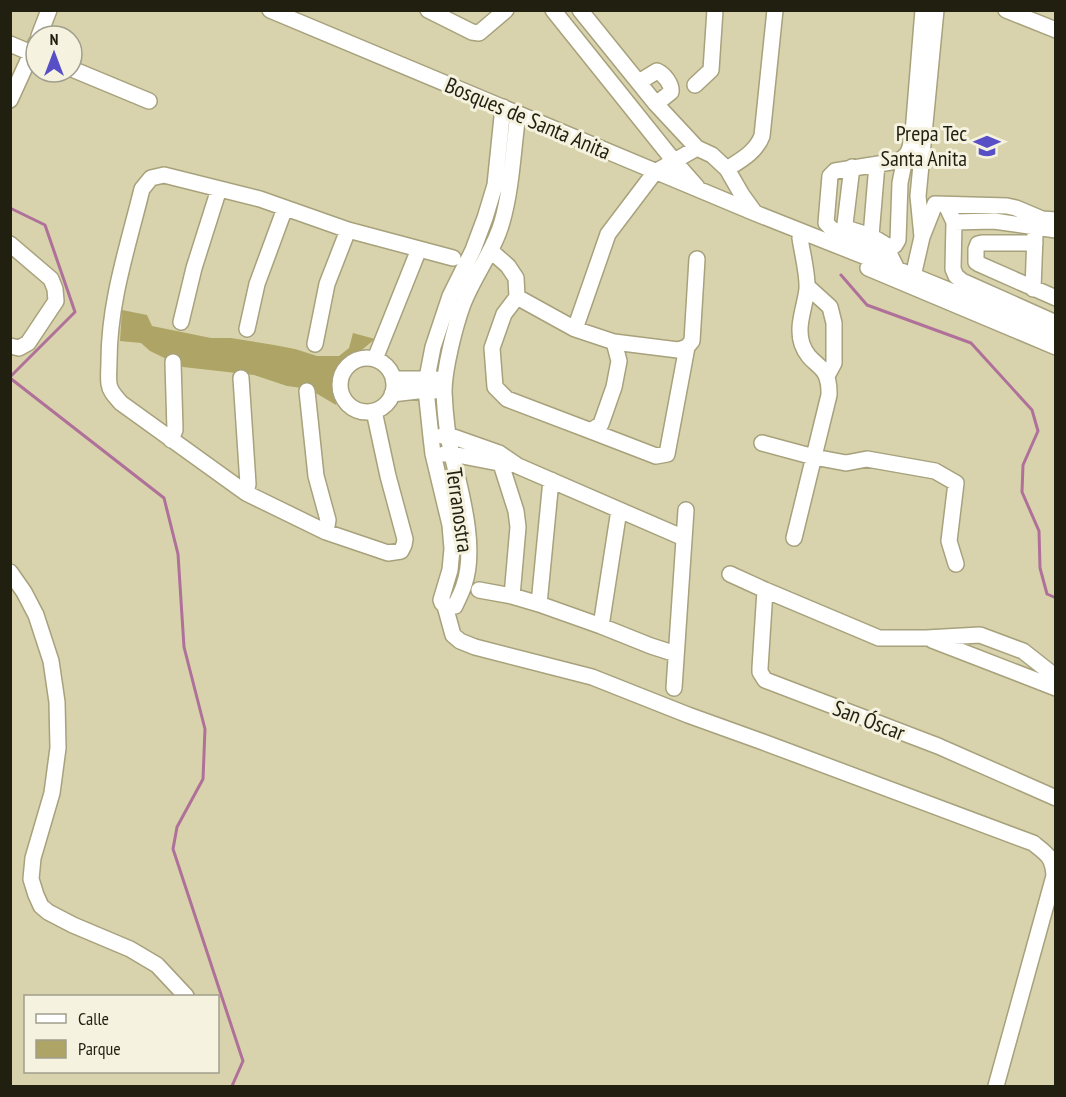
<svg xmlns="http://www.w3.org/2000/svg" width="1066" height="1097" font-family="'PT Sans Narrow',sans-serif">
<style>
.green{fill:#aea466}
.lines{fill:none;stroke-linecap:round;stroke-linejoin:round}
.stream{stroke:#af7099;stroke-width:3}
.minor-casing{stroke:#a7a17c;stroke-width:18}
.minor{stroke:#fff;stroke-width:15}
.labels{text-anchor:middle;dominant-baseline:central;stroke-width:6;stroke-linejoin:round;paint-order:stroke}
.street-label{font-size:22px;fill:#211f10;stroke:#f5f3df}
.poi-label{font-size:22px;fill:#211f10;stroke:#f5f3df;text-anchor:end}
</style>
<rect width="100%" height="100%" fill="#d8d3ac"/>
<path class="green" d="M122,310l25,5 5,11 59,12h20l43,7 21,4 22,7h22l10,-8 4,-15 22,6 -17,14 -15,9 -9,19 2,24 -27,-16 -22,-3 -33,-11 -71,-8 -33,-16 -9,-8 -21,-2z"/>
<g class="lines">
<path class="stream" d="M10,208l35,17 30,87 -65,65
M841,275l26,30 104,38 61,67 6,21 -15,34 -1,27 17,39 1,37 7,26 9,4
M10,378l154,120 14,56 6,93 21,82 -2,50 -26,48 -4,22 70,212 -11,25"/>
<g class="minor-casing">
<path id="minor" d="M270,10l485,203 159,63 142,58
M428,10l44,22 7,1 27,-23
M553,10l121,151 23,26
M580,10l76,94 41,44 15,7 15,14 15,26 13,18
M1006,10l50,20
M39,36l10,-26
M10,44l26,11
M72,69l77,32
M639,82l18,-11c7,3 15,13 14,21l-15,12
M695,85l16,-15 4,-60
M10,100l26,-57
M503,107l-8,78 -10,33 -12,32 -23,46 -17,51 -6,31 -1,12 5,47 2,17 17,71 2,24 -2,21 -9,30 1,3 3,3h10c3,-7 7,-14 9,-21 13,-37 -3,-93 -12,-130 -5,-20 -7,-42 -8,-63 0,-23 11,-66 19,-88 11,-29 31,-53 39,-82 10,-35 11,-73 16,-108
M852,167l-7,57 4,5 22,7 20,12 4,-3 3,-5 2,-57 5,-25
M727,169c14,-9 29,-17 35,-33l13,-126
M946,205l8,17 -1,47 3,7 6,5 94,42
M954,222l40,-1 62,9
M871,236l6,-72
M922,237l-4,-41 18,-186
M1035,243h-53l-4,1 -2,5v13l3,2 77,34
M10,244l41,35 4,10 1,12 -28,42 -9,5 -9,-2
M491,251l17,15 8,12 1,19 -13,17 -12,34 3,39 12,12 84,32 10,-7 13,-37 5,-26 -5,-19 -39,-13 -58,-32
M868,268l188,79
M897,269l-7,-14 -58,-26 -6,-6 4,-47 5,-5 62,-10c14,-5 13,-15 16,-28l10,-123
M911,285l11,-48 13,-33 72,2 9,2 26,11 14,1
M808,287l22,20 4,16v40l-7,13
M1033,289l2,-54
M181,322l13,-54 25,-79
M247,329l10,-45 28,-76
M575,329l33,-95 47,-62 42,-24
M614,342l64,8 9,-3 5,-6 5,-82
M315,344l12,-60 21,-54
M340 385a27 27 0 1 1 54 0a27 27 0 1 1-54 0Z
M375,359l44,-110
M241,378l7,106 -2,9
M393,379h43
M307,391l9,85 12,44 -2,12
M392,394l34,-4 8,1
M374,411l14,65 17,63 -1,6 -3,6 -13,2 -62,-21 -80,-39 -125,-90c-5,-6 -11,-11 -12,-19 -1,-7 0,-16 0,-23 0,-59 19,-115 33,-172l9,-11 13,-3 96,24 88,31 105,28
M591,431l65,25 11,-2 20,-107
M442,436l6,-1 51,18 19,13 166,72
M171,440l4,-10 -2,-68
M762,443l52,14 32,6 21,-4 68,12 21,12 -7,58 7,23
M499,453l2,11 15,47 2,16 -6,69
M444,454h8l57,11
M794,538l35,-143c1,-34 -18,-26 -27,-51 -6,-18 3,-37 5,-55 1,-14 -5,-37 -7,-51l2,-6
M10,572l14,20 12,23 15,46 6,41 1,46 -6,45 -19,65 -2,21 5,16 5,11 7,6 25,13 57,24 27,16 29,31
M730,574l35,16
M479,590l33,6 27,8 62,22 50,20 25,8
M539,604l12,-124
M445,606l8,29 7,6 15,6 117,30 96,38 75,27 270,101c14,11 20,14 21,33l-58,210
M601,626l18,-116
M932,640l124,48
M1056,677l-33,-26 -43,-16 -54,3h-47l-114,-48 -5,78v4l5,8 173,66 118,52
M674,688l12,-178"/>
</g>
<use href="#minor" class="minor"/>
</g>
<defs>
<g id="university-bare" transform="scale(2.07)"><path d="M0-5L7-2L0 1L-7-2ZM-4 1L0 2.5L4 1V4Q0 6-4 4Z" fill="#584fc7" stroke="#f5f3df" stroke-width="2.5" paint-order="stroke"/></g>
</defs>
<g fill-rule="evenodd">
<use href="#university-bare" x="987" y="146"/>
</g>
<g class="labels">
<g class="street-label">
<text transform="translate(528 118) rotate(23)">Bosques de Santa Anita</text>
<text transform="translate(460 510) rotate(82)">Terranostra</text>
<text transform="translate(869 720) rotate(21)">San Óscar</text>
</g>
<g class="poi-label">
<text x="967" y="133">Prepa Tec<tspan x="967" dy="25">Santa Anita</tspan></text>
</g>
</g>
<rect width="1066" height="1097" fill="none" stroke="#211f10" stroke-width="24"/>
<rect x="24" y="995" width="195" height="78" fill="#f5f3df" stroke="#a09e8c" stroke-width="1.5"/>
<rect x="36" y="1014" width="30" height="9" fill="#ffffff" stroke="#a09e8c" stroke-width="1.5"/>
<text x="78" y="1025" font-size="18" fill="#211f10">Calle</text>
<rect x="36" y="1040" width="30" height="18" fill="#aea466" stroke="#a09e8c" stroke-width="1.5"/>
<text x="78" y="1055" font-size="18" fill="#211f10">Parque</text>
<g transform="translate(54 54)"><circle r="28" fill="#f5f3df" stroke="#a09e8c" stroke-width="1.5"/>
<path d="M0-4.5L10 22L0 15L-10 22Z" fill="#584fc7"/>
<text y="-9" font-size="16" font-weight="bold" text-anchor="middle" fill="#211f10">N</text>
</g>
</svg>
